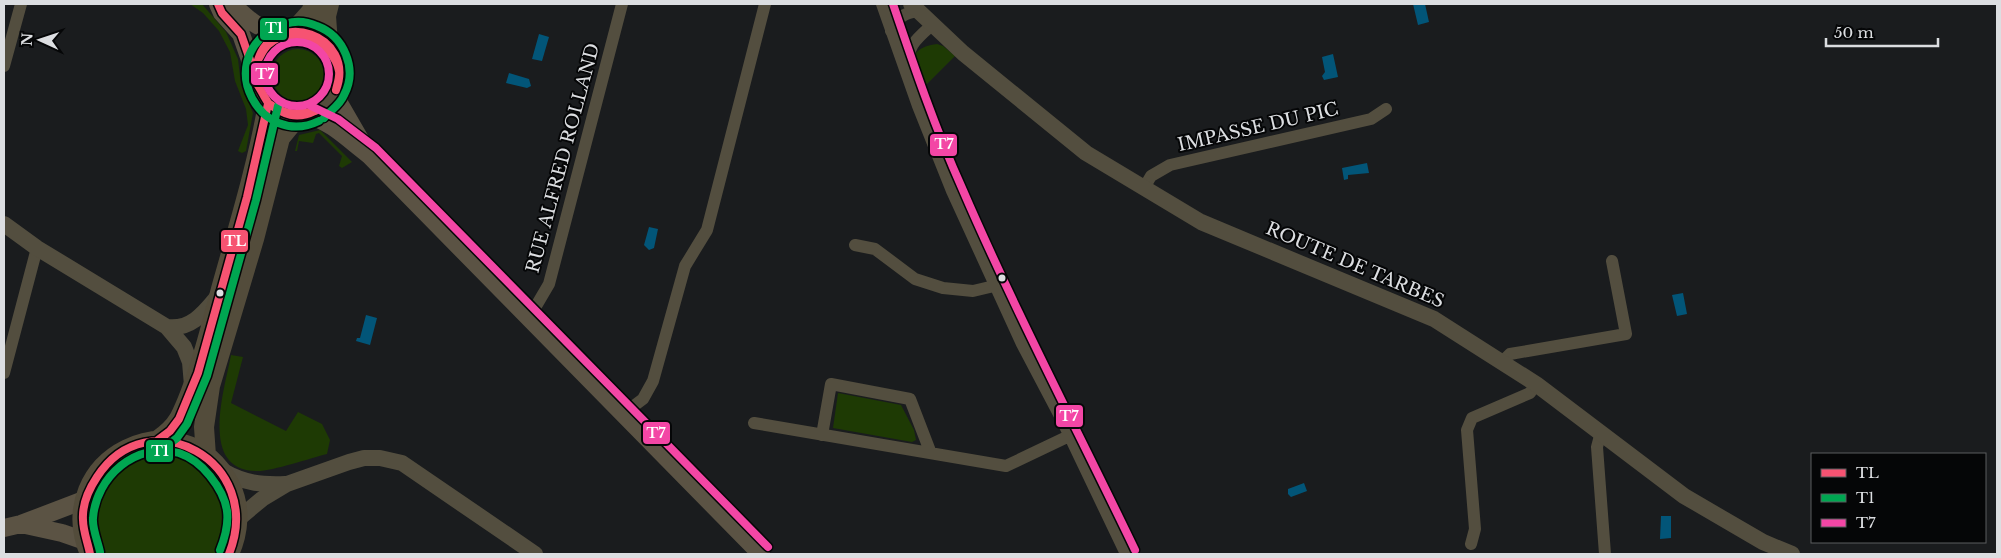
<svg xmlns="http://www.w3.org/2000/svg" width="2001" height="558" font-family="'Libre Baskerville',serif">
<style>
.green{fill:#1e3a04}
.water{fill:#025578}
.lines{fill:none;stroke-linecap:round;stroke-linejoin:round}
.minor{stroke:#534e3f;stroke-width:12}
.tertiary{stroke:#534e3f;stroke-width:16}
.secondary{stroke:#5b5344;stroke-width:18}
.primary{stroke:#534c3b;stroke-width:20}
.bus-1-casing{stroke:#050607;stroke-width:11}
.bus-2-casing{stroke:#050607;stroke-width:11}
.bus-3-casing{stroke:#050607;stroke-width:11}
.bus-1{stroke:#f65372;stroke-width:8}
.bus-2{stroke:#00a651;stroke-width:8}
.bus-3{stroke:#f346a5;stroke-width:8}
.bus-dot{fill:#dcdee1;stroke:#050607;stroke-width:2}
.labels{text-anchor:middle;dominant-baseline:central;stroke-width:4;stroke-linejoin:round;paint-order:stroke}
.street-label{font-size:18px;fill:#dcdee1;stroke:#050607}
.line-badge{stroke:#050607;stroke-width:2}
.badge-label{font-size:14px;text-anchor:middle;font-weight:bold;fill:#fff}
</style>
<rect width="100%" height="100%" fill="#1a1c1e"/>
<path class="green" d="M190,4h12l24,28 12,27 3,26 12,28 -7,38 -4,2 -4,-2 10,-26 -2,-16 -11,-28 -5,-29 -11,-21 -16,-18z
M937,44l6,2 12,10 -34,34c-10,-23 -16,-42 16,-46z
M272 75a26 26 0 1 1 52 0a26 26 0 1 1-52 0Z
M320,130l32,32 -10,6 -3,-2 3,-10 -23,-23 -3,1 -3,9 -14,-2 -2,10h-2l4,-16z
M231,355l12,2 -12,46 55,28 12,-19 24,12 8,16 -3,14c-16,4 -57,18 -71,17 -58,-1 -31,-83 -25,-116z
M838,393l63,12 13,25 2,10 -4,2 -79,-14z
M168,452c7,2 16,3 23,6 28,12 42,45 36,75 -2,7 -6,14 -9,21h-113l-8,-13 -2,-35 13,-28 29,-24z"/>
<path class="water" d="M1413,4h12l4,18 -11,3z
M539,34l10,3 -7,24 -10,-2z
M1333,54l5,23 -14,3 -2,-4 3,-4 -3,-15z
M509,73l20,6 2,7 -4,2 -21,-5z
M1367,163l2,10 -21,2v4l-4,1 -2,-12z
M649,227l9,2 -4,19 -5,2 -5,-5z
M1683,293l4,21 -10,2 -5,-21z
M366,315l11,3 -7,27 -14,-4 1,-3h3z
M1304,483l3,8 -16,6 -3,-3v-5z
M1661,516h10v22l-11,1z"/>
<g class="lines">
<path class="minor" d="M882,4l36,102 34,85 70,153 40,76 64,134
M891,31c7,-13 12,-18 27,-20
M4,66l17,-62
M907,70c1,-25 7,-29 25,-45
M1144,188l7,-12 19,-11 201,-46 15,-10
M855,245l20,4 40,30 28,9 30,3 21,-5
M529,318l20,-34 73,-280
M1503,361l7,-7 116,-20 -14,-73
M4,373l33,-125
M623,414l20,-15 10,-18 32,-115 22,-36 58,-226
M754,423l252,43 63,-30
M1601,432l-4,15 8,107
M822,435l9,-51 79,15 20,52
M1471,544l4,-15 -8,-99 5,-12 58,-25 6,-9"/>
<path class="tertiary" d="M911,4l52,49 123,100 115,69 233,97 102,65 148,112 79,46 29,12
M4,224l33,24 130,79 17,20 6,15 2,23
M167,327c24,3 37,-14 51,-31
M223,471c21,12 38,14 62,13
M238,519l24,-20 25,-15 62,-22 15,-4h16l22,5 133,91"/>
<path class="secondary" d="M218,4l4,9 19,21 14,40
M232,4c19,18 25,25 52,29
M339,82v21l26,45
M308,115c24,7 41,25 61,40l392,399
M21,524l41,9 23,8
M4,528l17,-4 63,-24"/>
<path class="primary" d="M294,31l17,-19 3,-8
M255 74a42 42 0 1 1 84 0a42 42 0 1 1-84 0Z
M328,44l-2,-28 3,-12
M158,440c9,-6 15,-11 21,-21 18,-35 32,-92 42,-130 17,-61 36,-122 47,-185
M206,456l-2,-29 6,-41 44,-147 26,-101 18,-22
M90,554c-40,-95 91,-161 140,-69 11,22 9,47 -1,69"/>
<g class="bus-1-casing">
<path id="bus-1" d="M218,4l4,9 19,21 14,40
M258,60c-3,17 0,27 9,41
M258,60l-2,22 11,19
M258,60c16,-52 99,-26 78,30
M258,60c3,-5 6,-12 11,-16 23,-21 65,-1 70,27 1,6 -2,14 -3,19
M268,103c16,12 28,12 47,8
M268,103c15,12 29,17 47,8
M158,440l12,-9 9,-12 19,-46 49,-176 21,-93
M90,554c-2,-11 -7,-23 -7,-34 -1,-15 6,-31 14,-43 51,-79 169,-16 132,77"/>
</g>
<g class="bus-2-casing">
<path id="bus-2" d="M319,121c-58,28 -105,-58 -46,-92 14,-8 29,-10 44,-3 27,10 41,43 27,69 -4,10 -13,15 -20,23
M164,448l13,-10 10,-14 20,-48 49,-176 22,-94
M100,552c-2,-10 -8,-24 -7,-34 3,-41 43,-77 86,-65 12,4 23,13 31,23 20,25 22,44 10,74"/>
</g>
<g class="bus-3-casing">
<path id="bus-3" d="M893,4c21,62 42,124 69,184 53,123 115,241 173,362
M265 74a32 32 0 1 1 64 0a32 32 0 1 1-64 0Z
M311,106l27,13 38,29 392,399"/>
</g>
<use href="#bus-1" class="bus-1"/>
<use href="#bus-2" class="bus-2"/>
<use href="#bus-3" class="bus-3"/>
</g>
<g class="bus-dot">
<circle cx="1002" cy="278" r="4.5"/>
<circle cx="220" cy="293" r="4.5"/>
</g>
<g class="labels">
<g class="street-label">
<text transform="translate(1258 127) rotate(-13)">IMPASSE DU PIC</text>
<text transform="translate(563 158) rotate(-75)">RUE ALFRED ROLLAND</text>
<text transform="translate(1355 265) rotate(23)">ROUTE DE TARBES</text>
</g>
</g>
<g class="line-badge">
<rect x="259" y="17" width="29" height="24" rx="5" fill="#00a651"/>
<rect x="250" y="62" width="29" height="24" rx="5" fill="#f346a5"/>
<rect x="929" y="133" width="29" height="24" rx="5" fill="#f346a5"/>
<rect x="220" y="229" width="29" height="24" rx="5" fill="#f65372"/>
<rect x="1055" y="404" width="29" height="24" rx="5" fill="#f346a5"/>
<rect x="642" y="421" width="29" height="24" rx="5" fill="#f346a5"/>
<rect x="145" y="439" width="29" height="24" rx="5" fill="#00a651"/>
</g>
<g class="badge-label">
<text x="274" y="33">T1</text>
<text x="265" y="79">T7</text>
<text x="944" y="149">T7</text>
<text x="235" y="246">TL</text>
<text x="1069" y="421">T7</text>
<text x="656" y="438">T7</text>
<text x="160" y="456">T1</text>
</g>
<rect width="2001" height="558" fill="none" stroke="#dcdee1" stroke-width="10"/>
<rect x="1811" y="453" width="175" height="90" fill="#050607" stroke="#5b5c5e"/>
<rect x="1821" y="469" width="25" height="8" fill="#f65372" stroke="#5b5c5e"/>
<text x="1856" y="478" font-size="15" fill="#dcdee1">TL</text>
<rect x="1821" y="494" width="25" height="8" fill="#00a651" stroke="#5b5c5e"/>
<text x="1856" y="503" font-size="15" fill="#dcdee1">T1</text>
<rect x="1821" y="519" width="25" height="8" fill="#f346a5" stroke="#5b5c5e"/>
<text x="1856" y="528" font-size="15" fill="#dcdee1">T7</text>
<g transform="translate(40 40) rotate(273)" stroke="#050607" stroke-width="4" paint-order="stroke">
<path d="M0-4L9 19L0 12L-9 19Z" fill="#dcdee1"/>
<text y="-8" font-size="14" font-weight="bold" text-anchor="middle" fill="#dcdee1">N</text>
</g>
<path d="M1826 38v8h112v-8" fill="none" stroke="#dcdee1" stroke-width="2.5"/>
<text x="1834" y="38" font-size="15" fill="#dcdee1" stroke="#050607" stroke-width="4" paint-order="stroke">50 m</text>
</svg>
